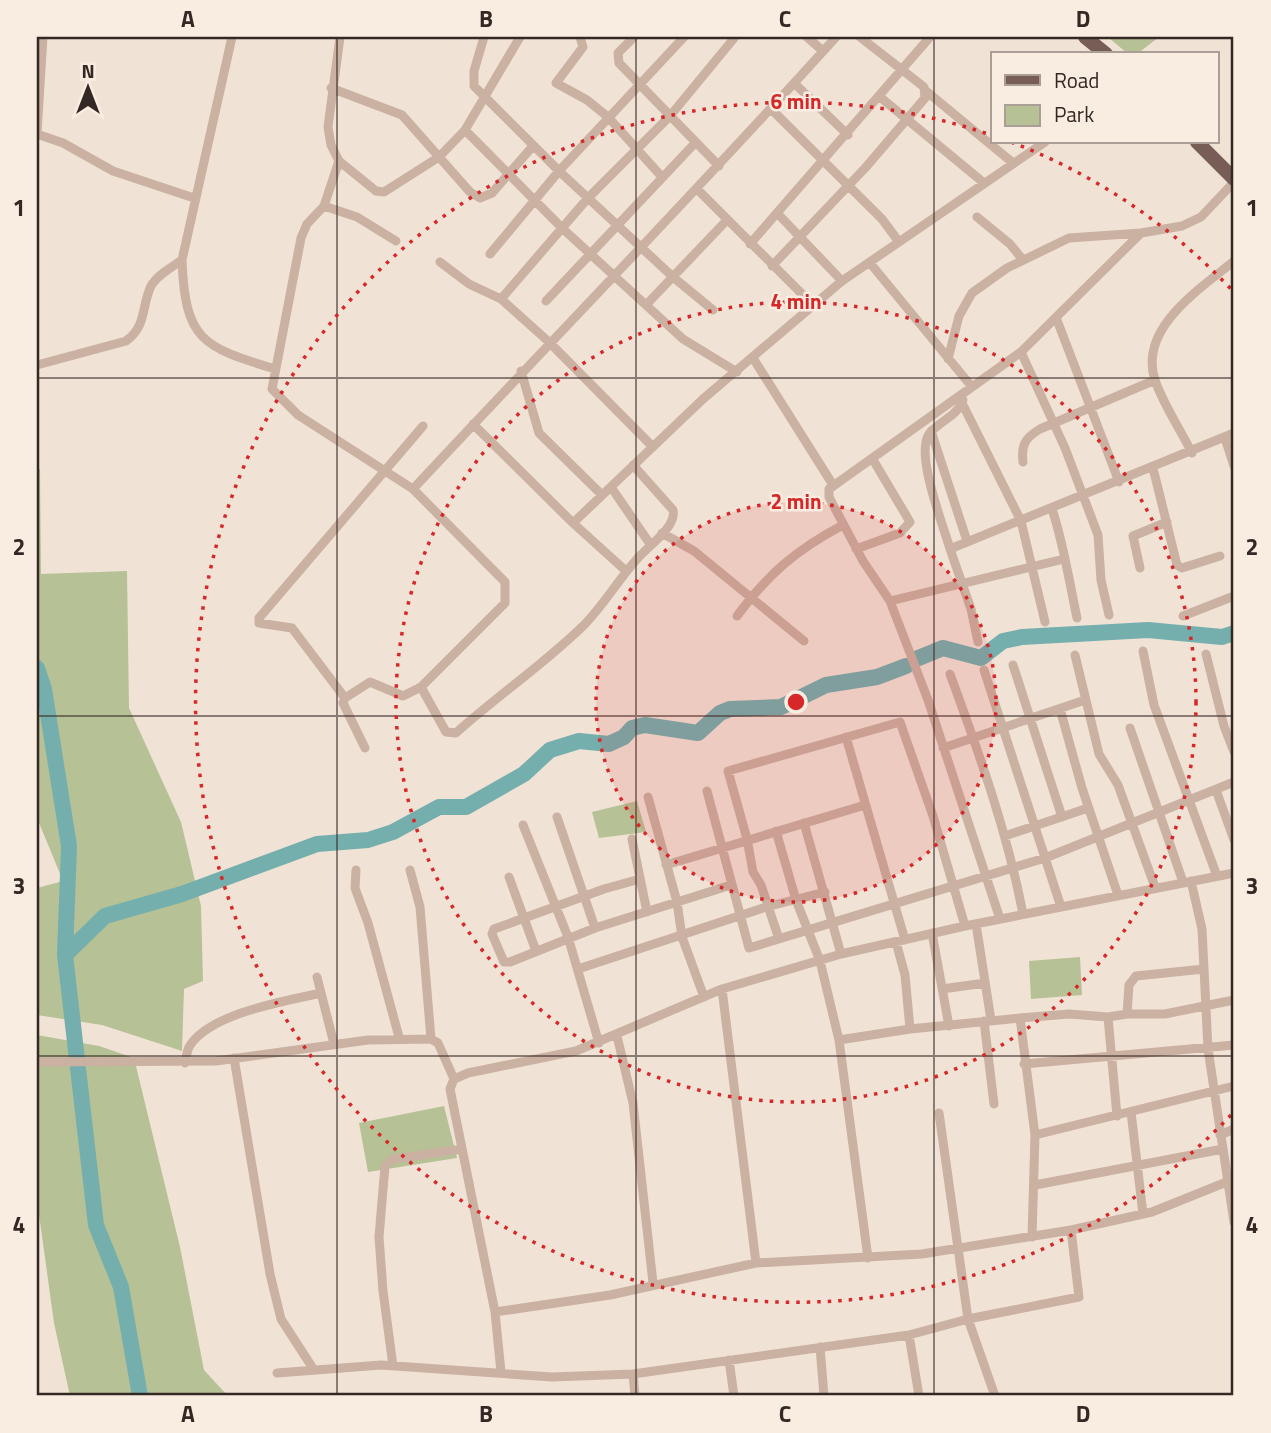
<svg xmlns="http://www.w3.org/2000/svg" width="1271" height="1433" font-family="'Titillium Web',sans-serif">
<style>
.green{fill:#b6c196}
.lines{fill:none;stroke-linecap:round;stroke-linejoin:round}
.river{stroke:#74afad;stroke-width:16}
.minor{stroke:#cab1a2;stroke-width:9}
.primary{stroke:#775d55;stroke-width:14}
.grid{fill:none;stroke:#342825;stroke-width:2;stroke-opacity:0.55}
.ring{fill:none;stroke:#d62828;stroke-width:3.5;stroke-dasharray:3.5 7}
.centre{fill:#d62828;stroke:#f9ede2;stroke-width:3.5}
.ring-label{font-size:21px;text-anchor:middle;font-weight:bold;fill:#d62828;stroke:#f9ede2;stroke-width:5;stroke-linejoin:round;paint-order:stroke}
.neatline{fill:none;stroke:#342825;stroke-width:2.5}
.grid-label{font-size:23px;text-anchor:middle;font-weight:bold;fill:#342825}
</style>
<rect width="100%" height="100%" fill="#f1e2d6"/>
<path class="green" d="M1108,37h51l-22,17h-9z
M37,469h3l1,105 86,-3 2,137 52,114 20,84 2,75 -19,8 -2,62 -80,-26 -65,-10v-127l26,-7 -26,-63z
M637,801l9,31 -47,6 -7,-26z
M1080,957l2,38 -51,4 -2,-38z
M37,1035l62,11 35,12 46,189 24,123 24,26h-158l-16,-73 -17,-123z
M444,1106l13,52 -89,14 -9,-49z"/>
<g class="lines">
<path class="river" d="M916,659l27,-11 38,10 22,-17 19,-4 126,-7 74,7 12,-4
M37,668l7,21 25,157 -4,109 31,270 25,62 19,109
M65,955l40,-39 77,-22 135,-50 51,-4 25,-8 46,-25h27l58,-33 26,-24 29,-9 30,3 15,-7 8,-9 13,-3 53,8 22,-20 10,-4 51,-2 45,-22 51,-8 29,-11"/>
<path class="minor" d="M232,37l-50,223c3,80 20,87 93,109
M340,37l-12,90 3,18 8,16 37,30 8,1 55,-35 26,-27 55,-93
M484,37l-10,34v15l85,85 114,106 40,33
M580,37l3,10 -27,36 31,17 21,17 54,60
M634,37l-16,16 1,10 100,103
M807,37l16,14
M794,83l54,52
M331,88l71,27 68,77 10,6 12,-5 41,-47
M926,91l87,72
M880,97l104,86
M771,109l111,110 17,23
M465,130l97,98 121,111 54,33
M37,133l6,-96
M37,134l26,9 50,28 81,27
M339,161l-15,45 -17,18 -6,14 -29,151 26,26 115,74 92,93v21l-84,84 25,45 10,1c41,-37 87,-68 127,-107 20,-20 35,-46 54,-67 11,-13 40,-32 36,-49l-40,-45
M697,189l117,117
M324,206l33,11 39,24
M778,214l64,67
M977,217l33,27 13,16
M750,244l180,-207
M490,254l69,-83 125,-134
M440,262l29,22 32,15 48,43 103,104
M870,263l102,124
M772,266l94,-99 59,-69 -1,-11 -64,-50
M501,299l87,-101 82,-82 65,-79
M546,301l150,-159
M646,305l81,-85
M1057,320l62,162
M1021,352l44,96 33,87 3,45 8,35
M753,358l80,127
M948,359l11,-43 13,-23 35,-25 62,-30 72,-5
M37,365l89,-24c21,-15 15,-34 25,-55 6,-11 21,-19 31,-26
M521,371l18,62 63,62
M962,403l59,118 24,101
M473,424l100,99 130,-124 139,-118 203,-139
M931,431l36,110
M1225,438l9,28
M1192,453c-12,-24 -29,-49 -37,-73 -17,-52 45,-91 79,-119
M1023,462c-2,-17 2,-24 17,-33l115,-49
M1153,468l24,97 5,3 38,-12
M611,487l39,57
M413,489c141,-151 285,-299 423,-452
M1052,509c12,36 17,72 25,109
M573,523l53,48
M662,533l32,18 110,90
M856,549l44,-16 10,-11 -38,-64
M950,549c-7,-25 -35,-94 -21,-115 10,-13 29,-18 34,-34
M1140,568l-7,-32 34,-14
M890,601l174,-42
M737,616c32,-43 59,-66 106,-91
M1183,616l51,-20
M978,642l-7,-33 -21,-60 284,-116
M1143,651l11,54 63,171
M1206,654l18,72 10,26
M1075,655l24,99 19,31 37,102
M1013,665l49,152
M984,670l77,237
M950,674c29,79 57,157 73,240
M345,698l-53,-70 -33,-5v-5l164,-192
M1060,709l22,79 36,107
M1130,728l53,154
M846,737l59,203
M365,748l-22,-45 2,-5 25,-16 33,14 18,-9
M943,748l142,-48
M1216,790l18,50
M707,791l42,157 296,-90 189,-76
M648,797l29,105 5,35 22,60
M557,817l38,111
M804,823l37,131
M523,825l45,112 31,106
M776,831l20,69 24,61 19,79
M1005,836l83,-28
M632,839l15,73
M666,865l199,-60
M356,870l-1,18 13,35 31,114
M410,870l10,37 11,132
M509,877l27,74
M640,879l-36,10 -110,40 -2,5 12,28h6l85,-34 136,-43
M1191,881l11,48 6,120 26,173
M1000,919l-72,-219 -38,-99 -27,-40 -34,-64v-8l192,-137 120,-119 41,-7 19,-9 33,-35
M976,924l15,96
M932,933l17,93
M779,939l-18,-54 -8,-13 -6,-33 -19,-68 172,-49 33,94 32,110
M896,942l9,33 5,54 110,-11 15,117 -3,102
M578,969l188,-62 59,-15
M317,977l17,67
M722,989l34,274
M942,989l43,-6
M1127,1014h38l69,-14
M1020,1018l49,-4 39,3
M984,1021l10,83
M617,1036l16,67 20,180
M234,1058l36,216 11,45 33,51
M37,1062l179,-1 152,-21 63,-1 7,4 16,36
M185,1063c1,-5 2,-12 4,-16 20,-34 97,-46 132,-54
M1024,1064l210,-19
M1131,1112l12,102
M939,1113l29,206 27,77
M1117,1116l-9,-99 19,-3 2,-29 7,-9 68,-7
M1035,1135l199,-49
M1220,1135l14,-6
M1035,1185l188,-36
M868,1258l-29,-218 71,-11
M495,1312l115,-17 146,-32 166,-9 149,-24 81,-18 82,-33
M909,1335l10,61
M820,1347l4,49
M729,1360l5,36
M393,1366l-10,-75 -4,-54 6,-71 8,-7 69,-10
M501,1372l-6,-60 -45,-223 4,-10 14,-6 108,-22 146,-62 119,-35 124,-28 269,-53
M277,1373l104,-8 171,12 81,-3 276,-39 59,-16 111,-22 -8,-67
M633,1374l2,22"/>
<path class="primary" d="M1085,37l21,17
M1197,142l37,37"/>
</g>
<path class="grid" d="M337,37v1359M636,37v1359M934,37v1359M37,378h1197M37,716h1197M37,1056h1197"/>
<circle cx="796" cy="702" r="200" fill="#d62828" fill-opacity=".12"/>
<g class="ring">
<circle cx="796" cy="702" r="200"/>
<circle cx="796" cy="702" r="400"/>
<path d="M1231 1115A600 600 0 1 1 991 135M1011 142A600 600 0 0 1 1231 289"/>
</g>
<circle cx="796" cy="702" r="10" class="centre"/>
<g class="ring-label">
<text x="796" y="109">6 min</text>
<text x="796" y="309">4 min</text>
<text x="796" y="509">2 min</text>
</g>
<rect width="1271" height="1433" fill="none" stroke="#f9ede2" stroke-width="77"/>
<rect x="991" y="52" width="228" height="91" fill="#f9ede2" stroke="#aa9e96" stroke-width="2"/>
<rect x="1005" y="75" width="35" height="10" fill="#775d55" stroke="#aa9e96" stroke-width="2"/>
<text x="1054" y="88" font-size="21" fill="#342825">Road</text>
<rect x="1005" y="105" width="35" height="21" fill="#b6c196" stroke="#aa9e96" stroke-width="2"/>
<text x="1054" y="122" font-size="21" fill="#342825">Park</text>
<g transform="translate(88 88)" stroke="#f9ede2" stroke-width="5" paint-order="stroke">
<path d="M0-5L12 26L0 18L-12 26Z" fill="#342825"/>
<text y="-10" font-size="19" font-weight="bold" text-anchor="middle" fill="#342825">N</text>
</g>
<rect x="38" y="38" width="1194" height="1356" class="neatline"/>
<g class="grid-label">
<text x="188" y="27">A</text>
<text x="486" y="27">B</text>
<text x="785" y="27">C</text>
<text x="1083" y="27">D</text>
<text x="19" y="216">1</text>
<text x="1252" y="216">1</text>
<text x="19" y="555">2</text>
<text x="1252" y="555">2</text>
<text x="19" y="894">3</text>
<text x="1252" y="894">3</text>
<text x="19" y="1233">4</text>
<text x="1252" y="1233">4</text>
<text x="188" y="1422">A</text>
<text x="486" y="1422">B</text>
<text x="785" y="1422">C</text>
<text x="1083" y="1422">D</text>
</g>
</svg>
